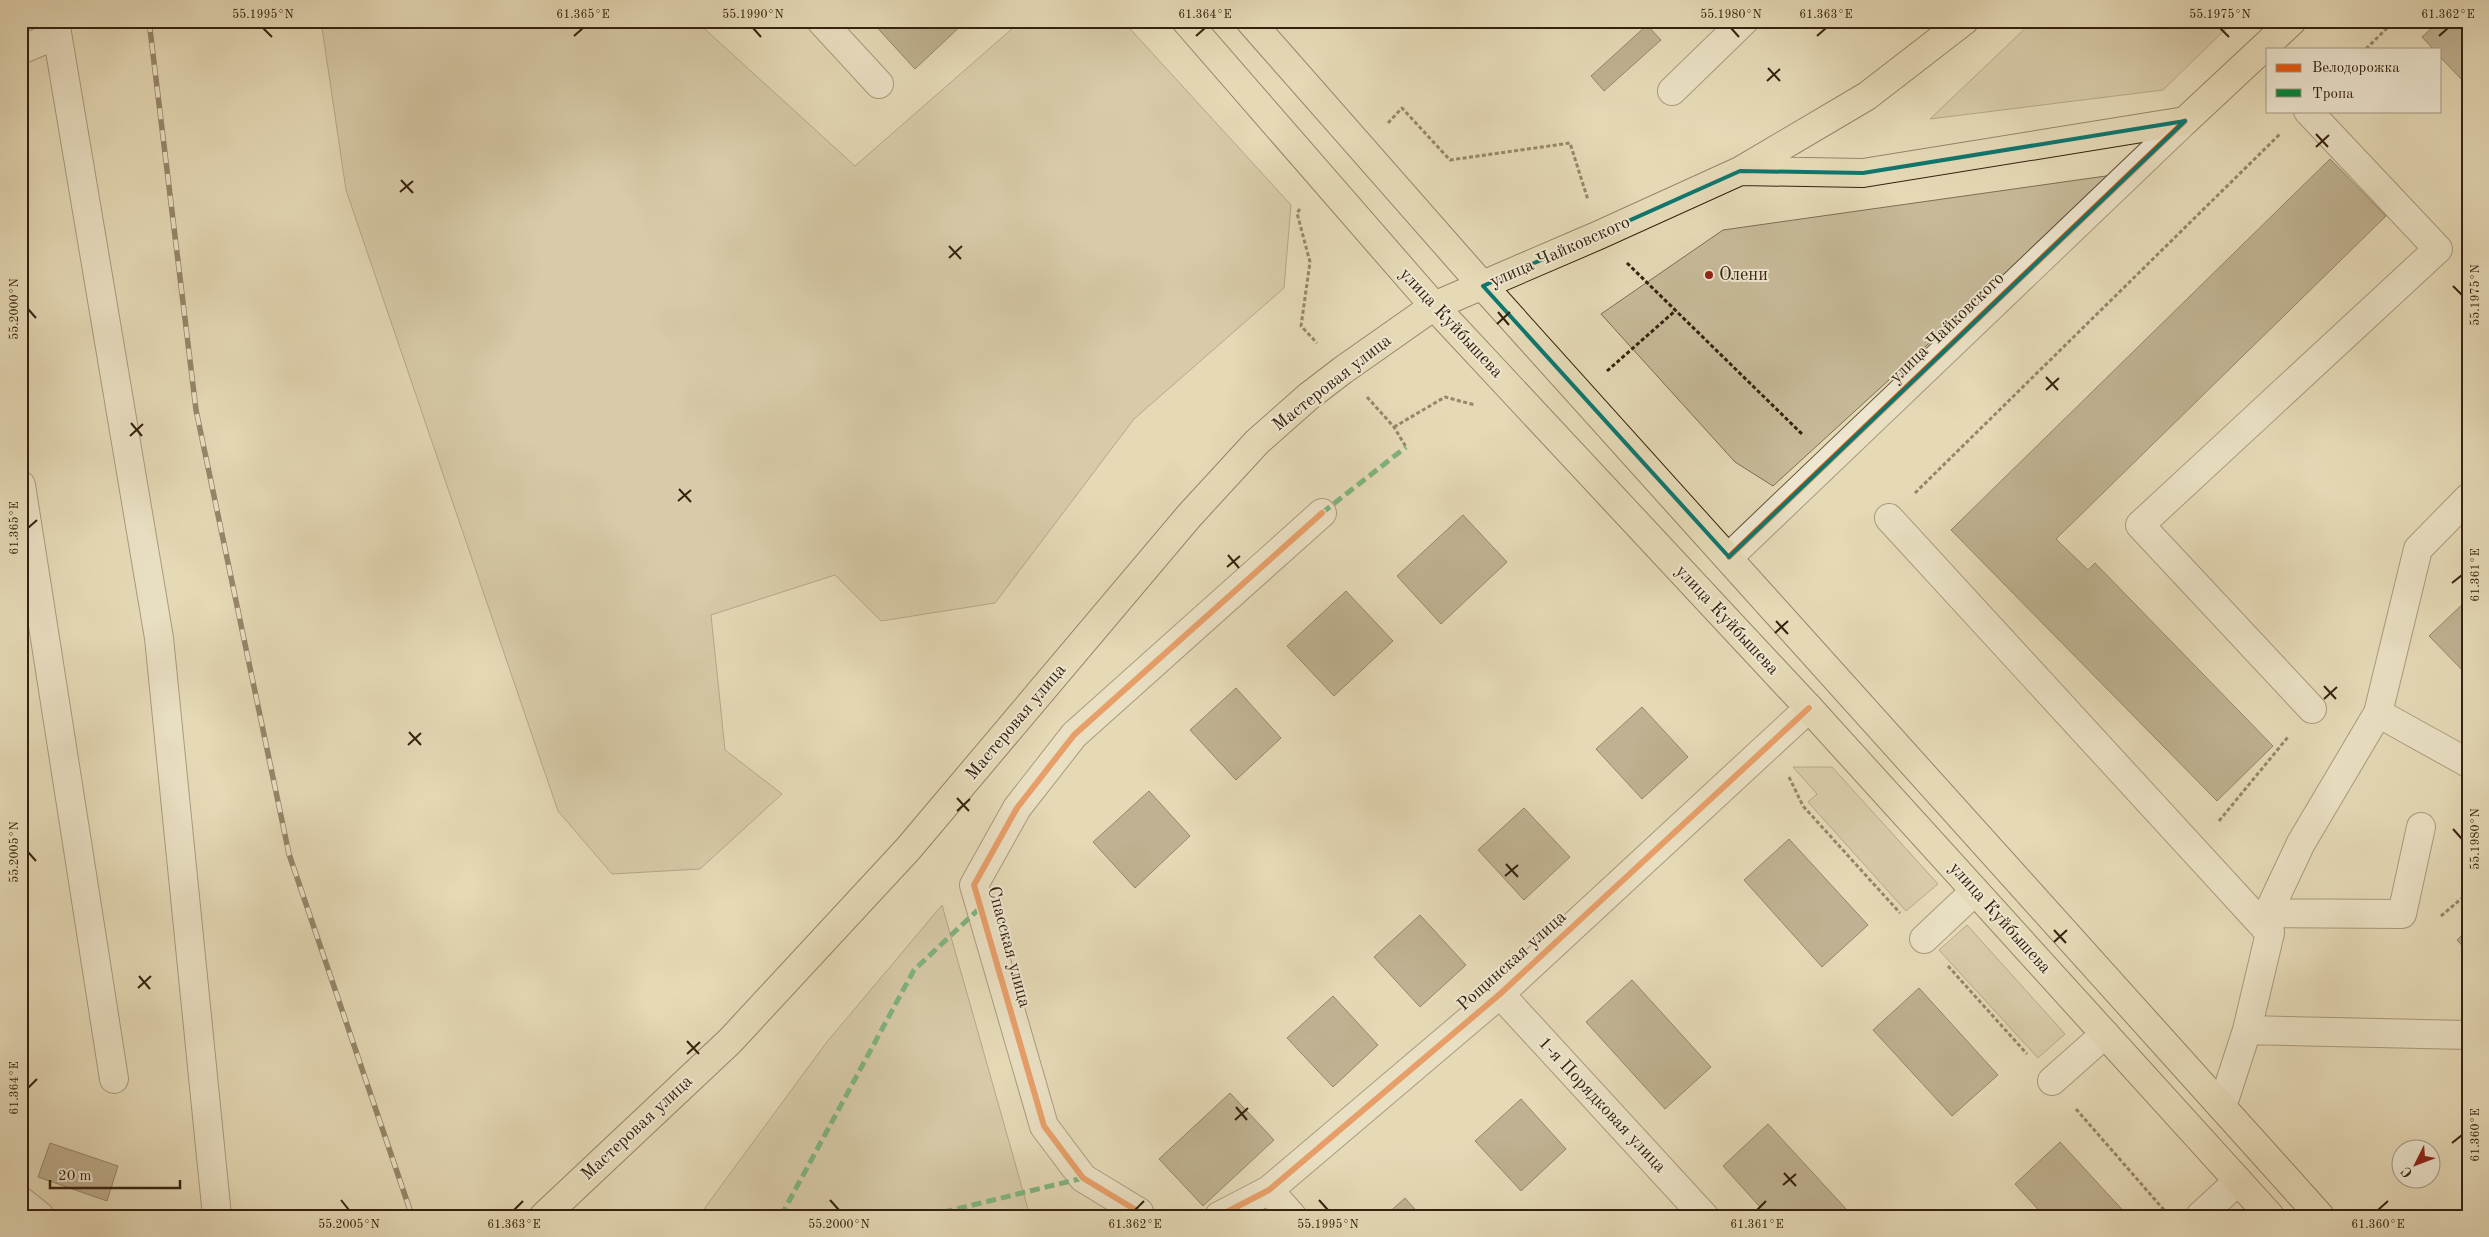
<svg xmlns="http://www.w3.org/2000/svg" width="2489" height="1237" font-family="'Old Standard TT',serif">
<style>
.green{fill:#c7ba99;stroke:#7e6e54}
.building{fill:#918165;stroke:#35220e}
.lines{fill:none;stroke-linecap:round;stroke-linejoin:round}
.minor-casing{stroke:#615038;stroke-width:30}
.major-casing{stroke:#35220e;stroke-width:30}
.path{stroke:#35220e;stroke-width:3;stroke-dasharray:4 2.5;stroke-linecap:butt}
.minor{stroke:#eee6d0;stroke-width:28}
.major{stroke:#e5d9b6;stroke-width:28}
.rail-casing{stroke:#35220e;stroke-width:5.5}
.rail{stroke:#eee6d0;stroke-width:4;stroke-dasharray:11;stroke-linecap:butt}
.quiet{stroke:#00873e;stroke-width:5;stroke-dasharray:10 5;stroke-linecap:butt}
.cycleway-casing{stroke:#eee6d0;stroke-width:9}
.cycleway{stroke:#e8590c;stroke-width:6}
.marked{fill:none;stroke:#0f766e;stroke-width:4;stroke-linejoin:round}
.ticks{fill:none;stroke:#35220e;stroke-width:2}
.poi-dot{fill:#8f2418;stroke:#eee6d0;stroke-width:2}
.labels{text-anchor:middle;dominant-baseline:central;stroke-width:4;stroke-linejoin:round;paint-order:stroke}
.street-label{font-size:18px;fill:#35220e;stroke:#eee6d0}
.poi-label{font-size:18px;fill:#35220e;stroke:#eee6d0;text-anchor:start}
.neatline{fill:none;stroke:#35220e;stroke-width:2}
.ticks-label{font-size:12px;text-anchor:middle;fill:#35220e}
</style>
<rect width="100%" height="100%" fill="#e5d9b6"/>
<filter id="stains"><feTurbulence type="fractalNoise" baseFrequency=".004" numOctaves="4"/><feColorMatrix values="0 0 0 0 .2 0 0 0 0 .09 0 0 0 0 .02 0 0 0 .5 -.17"/></filter>
<radialGradient id="worn" r=".72"><stop offset=".6" stop-color="#630" stop-opacity="0"/><stop offset="1" stop-color="#630" stop-opacity=".3"/></radialGradient>
<path class="green" d="M321,21h375l159,145 166,-145h102l168,184 -7,83 -150,131 -139,184 -114,18 -46,-46 -124,40 14,135 57,44 -82,75 -88,5 -54,-63 -212,-621z
M2033,21h201l-71,69 -233,29z
M2113,175l-340,311 -38,-24 -134,-148 122,-84z
M1793,767h39l106,117 -32,27 -98,-109 9,-8z
M942,905l88,311h-327l1,-7 122,-166z
M1967,925l98,109 -27,24 -99,-108z"/>
<path class="building" d="M871,21h95l-51,48z
M2439,21h29v65l-28,-29v-8h-7l-11,-12z
M1647,25l14,15 -57,51 -13,-15z
M2330,159l56,57 -330,323 32,31 7,-7 178,183 -56,55 -266,-271z
M1463,515l44,47 -66,62 -44,-48z
M1346,591l47,50 -59,55 -47,-50z
M2468,599v77l-39,-40z
M1236,688l45,50 -45,42 -46,-50z
M1642,707l46,50 -46,42 -46,-50z
M1149,791l41,45 -55,52 -42,-46z
M1524,808l46,49 -46,43 -46,-50z
M1789,839l79,86 -46,42 -78,-87z
M1420,915l46,50 -46,42 -46,-50z
M2468,929v23l-11,-12z
M1632,980l79,87 -46,42 -79,-87z
M1919,988l79,87 -46,41 -79,-86z
M1333,996l45,49 -45,42 -46,-49z
M1230,1093l44,47 -71,66 -44,-47z
M1521,1099l45,50 -45,42 -46,-50z
M1768,1124l79,86 -6,6h-73l-45,-50z
M2060,1142l68,74h-84l-29,-32z
M50,1143l68,23 -11,35 -69,-24z
M1405,1198l16,18h-36z"/>
<g class="lines">
<g class="minor-casing">
<path id="minor" d="M55,21l104,617 58,578
M821,21l58,63
M21,50l35,-15
M1672,91l72,-70
M2308,111l130,138 -298,276 172,184
M21,485l93,594
M1889,518l381,415
M1729,557l456,-436
M2378,713l90,50
M2268,913l134,1 19,-87
M1924,939l51,-48
M1500,994l204,222
M2247,1030l221,5
M2052,1081l53,-47
M2222,1107l25,-77 23,-97 -2,-20 33,-70 77,-130 40,-164 50,-51
M1269,1190l23,26
M21,1201l19,15
M1139,1212l-56,-34 -39,-52 -70,-241 43,-77 57,-73 248,-222
M1219,1216l50,-26 231,-196 309,-286
M2200,1216l38,-35"/>
</g>
<g class="major-casing">
<path id="major" d="M1186,21l248,285 375,402 461,508
M1250,21l233,265 837,930
M1740,171l123,2 322,-52 107,-100
M544,1216l186,-175 178,-192 281,-333 68,-74 52,-46 34,-26 91,-64 165,-71 141,-64 127,-75 97,-75"/>
</g>
<path class="path" d="M2366,49l28,-28
M1388,123l14,-15 48,52 120,-17 18,57
M1300,209l-3,4 13,49 -9,64 16,17
M1627,263l176,172
M1607,371l68,-60
M1367,397l27,30 12,20
M1394,427l51,-30 30,8
M1915,493l365,-359
M1789,777l14,29 97,107
M2219,821l69,-84
M2441,916l27,-23
M1948,966l79,88
M2076,1109l88,101"/>
<use href="#minor" class="minor"/>
<use href="#major" class="major"/>
<g class="rail-casing">
<path id="rail" d="M149,21l47,389 93,444 123,362"/>
</g>
<use href="#rail" class="rail"/>
<path class="quiet" d="M1322,513l84,-66
M781,1216l133,-246 67,-63
M928,1216l155,-38"/>
<g class="cycleway-casing">
<path id="cycleway" d="M1729,557l456,-436
M1139,1212l-56,-34 -39,-52 -70,-241 43,-77 57,-73 248,-222
M1219,1216l50,-26 231,-196 309,-286"/>
</g>
<use href="#cycleway" class="cycleway"/>
</g>
<path d="M0 0H2489V1237H0ZM2185,121l-456,436 -246,-271 257,-115 123,2z" fill="#e5d9b6" fill-opacity=".55" fill-rule="evenodd"/>
<path class="marked" d="M2185,121l-456,436 -246,-271 257,-115 123,2z"/>
<path class="ticks" d="M263,28l9,9M753,28l8,9M1731,28l8,9M2220,28l9,9M574,36l9,-8M1196,36l9,-8M1817,36l9,-8M2439,36l9,-8M1768,68l12,13M1767,81l13,-12M2316,134l12,13M2316,147l13,-12M401,180l12,13M400,192l13,-11M949,246l12,13M949,258l13,-12M2453,286l9,9M28,309l8,9M1498,312l11,13M1497,324l13,-12M2046,377l12,13M2046,390l13,-12M131,423l11,13M130,436l13,-12M679,489l12,13M678,501l13,-11M28,528l9,-8M1228,555l11,13M1227,567l13,-11M2452,583l10,-8M1776,621l12,13M1775,633l13,-12M2324,686l12,13M2324,699l13,-12M409,732l12,13M408,745l13,-12M957,798l12,13M957,811l13,-12M2453,829l9,10M28,852l8,9M1506,864l12,13M1505,876l13,-11M2054,930l12,13M2054,942l13,-12M139,976l11,13M138,988l13,-12M687,1041l12,13M687,1054l13,-12M28,1088l9,-9M1236,1107l11,13M1235,1120l13,-12M2452,1143l10,-8M1784,1173l12,13M1783,1185l13,-11M341,1200l8,10M830,1200l9,10M1319,1200l9,10M514,1210l9,-9M1135,1210l9,-9M1757,1210l9,-9M2378,1210l10,-9"/>
<circle class="poi-dot" cx="1709" cy="275" r="5"/>
<g class="labels">
<g class="street-label">
<text transform="translate(1560 252) rotate(-24)">улица Чайковского</text>
<text transform="translate(1451 323) rotate(47)">улица Куйбышева</text>
<text transform="translate(1947 328) rotate(-44)">улица Чайковского</text>
<text transform="translate(1332 383) rotate(-38)">Мастеровая улица</text>
<text transform="translate(1727 620) rotate(47)">улица Куйбышева</text>
<text transform="translate(1016 722) rotate(-50)">Мастеровая улица</text>
<text transform="translate(2000 918) rotate(48)">улица Куйбышева</text>
<text transform="translate(1009 947) rotate(75)">Спасская улица</text>
<text transform="translate(1512 961) rotate(-42)">Рощинская улица</text>
<text transform="translate(1602 1105) rotate(47)">1-я Порядковая улица</text>
<text transform="translate(637 1128) rotate(-43)">Мастеровая улица</text>
</g>
<g class="poi-label">
<text x="1719" y="275">Олени</text>
</g>
</g>
<rect width="2489" height="1237" fill="none" stroke="#e5d9b6" stroke-width="55"/>
<rect x="2266" y="48" width="175" height="65" fill="#eee6d0" stroke="#a49882"/>
<rect x="2276" y="64" width="25" height="8" fill="#e8590c" stroke="#a49882"/>
<text x="2312" y="72" font-size="15" fill="#35220e">Велодорожка</text>
<rect x="2276" y="89" width="25" height="8" fill="#00873e" stroke="#a49882"/>
<text x="2312" y="98" font-size="15" fill="#35220e">Тропа</text>
<g transform="translate(2416 1164) rotate(228)"><circle r="24" fill="#eee6d0" stroke="#a49882"/>
<path d="M0-4L9 19L0 12L-9 19Z" fill="#8f2418"/>
<text y="-8" font-size="14" font-weight="bold" text-anchor="middle" fill="#35220e">С</text>
</g>
<path d="M50 1180v8h130v-8" fill="none" stroke="#35220e" stroke-width="2.5"/>
<text x="58" y="1180" font-size="15" fill="#35220e" stroke="#eee6d0" stroke-width="4" paint-order="stroke">20 m</text>
<rect x="28" y="28" width="2434" height="1182" class="neatline"/>
<g class="ticks-label">
<text x="263" y="18">55.1995°N</text>
<text x="583" y="18">61.365°E</text>
<text x="753" y="18">55.1990°N</text>
<text x="1205" y="18">61.364°E</text>
<text x="1731" y="18">55.1980°N</text>
<text x="1826" y="18">61.363°E</text>
<text x="2220" y="18">55.1975°N</text>
<text x="2448" y="18">61.362°E</text>
<text transform="translate(2475 295) rotate(-90)" y="4">55.1975°N</text>
<text transform="translate(14 309) rotate(-90)" y="4">55.2000°N</text>
<text transform="translate(14 528) rotate(-90)" y="4">61.365°E</text>
<text transform="translate(2475 575) rotate(-90)" y="4">61.361°E</text>
<text transform="translate(2475 839) rotate(-90)" y="4">55.1980°N</text>
<text transform="translate(14 852) rotate(-90)" y="4">55.2005°N</text>
<text transform="translate(14 1088) rotate(-90)" y="4">61.364°E</text>
<text transform="translate(2475 1135) rotate(-90)" y="4">61.360°E</text>
<text x="349" y="1228">55.2005°N</text>
<text x="514" y="1228">61.363°E</text>
<text x="839" y="1228">55.2000°N</text>
<text x="1135" y="1228">61.362°E</text>
<text x="1328" y="1228">55.1995°N</text>
<text x="1757" y="1228">61.361°E</text>
<text x="2378" y="1228">61.360°E</text>
</g>
<rect width="100%" height="100%" filter="url(#stains)"/>
<rect width="100%" height="100%" fill="url(#worn)"/>
</svg>
